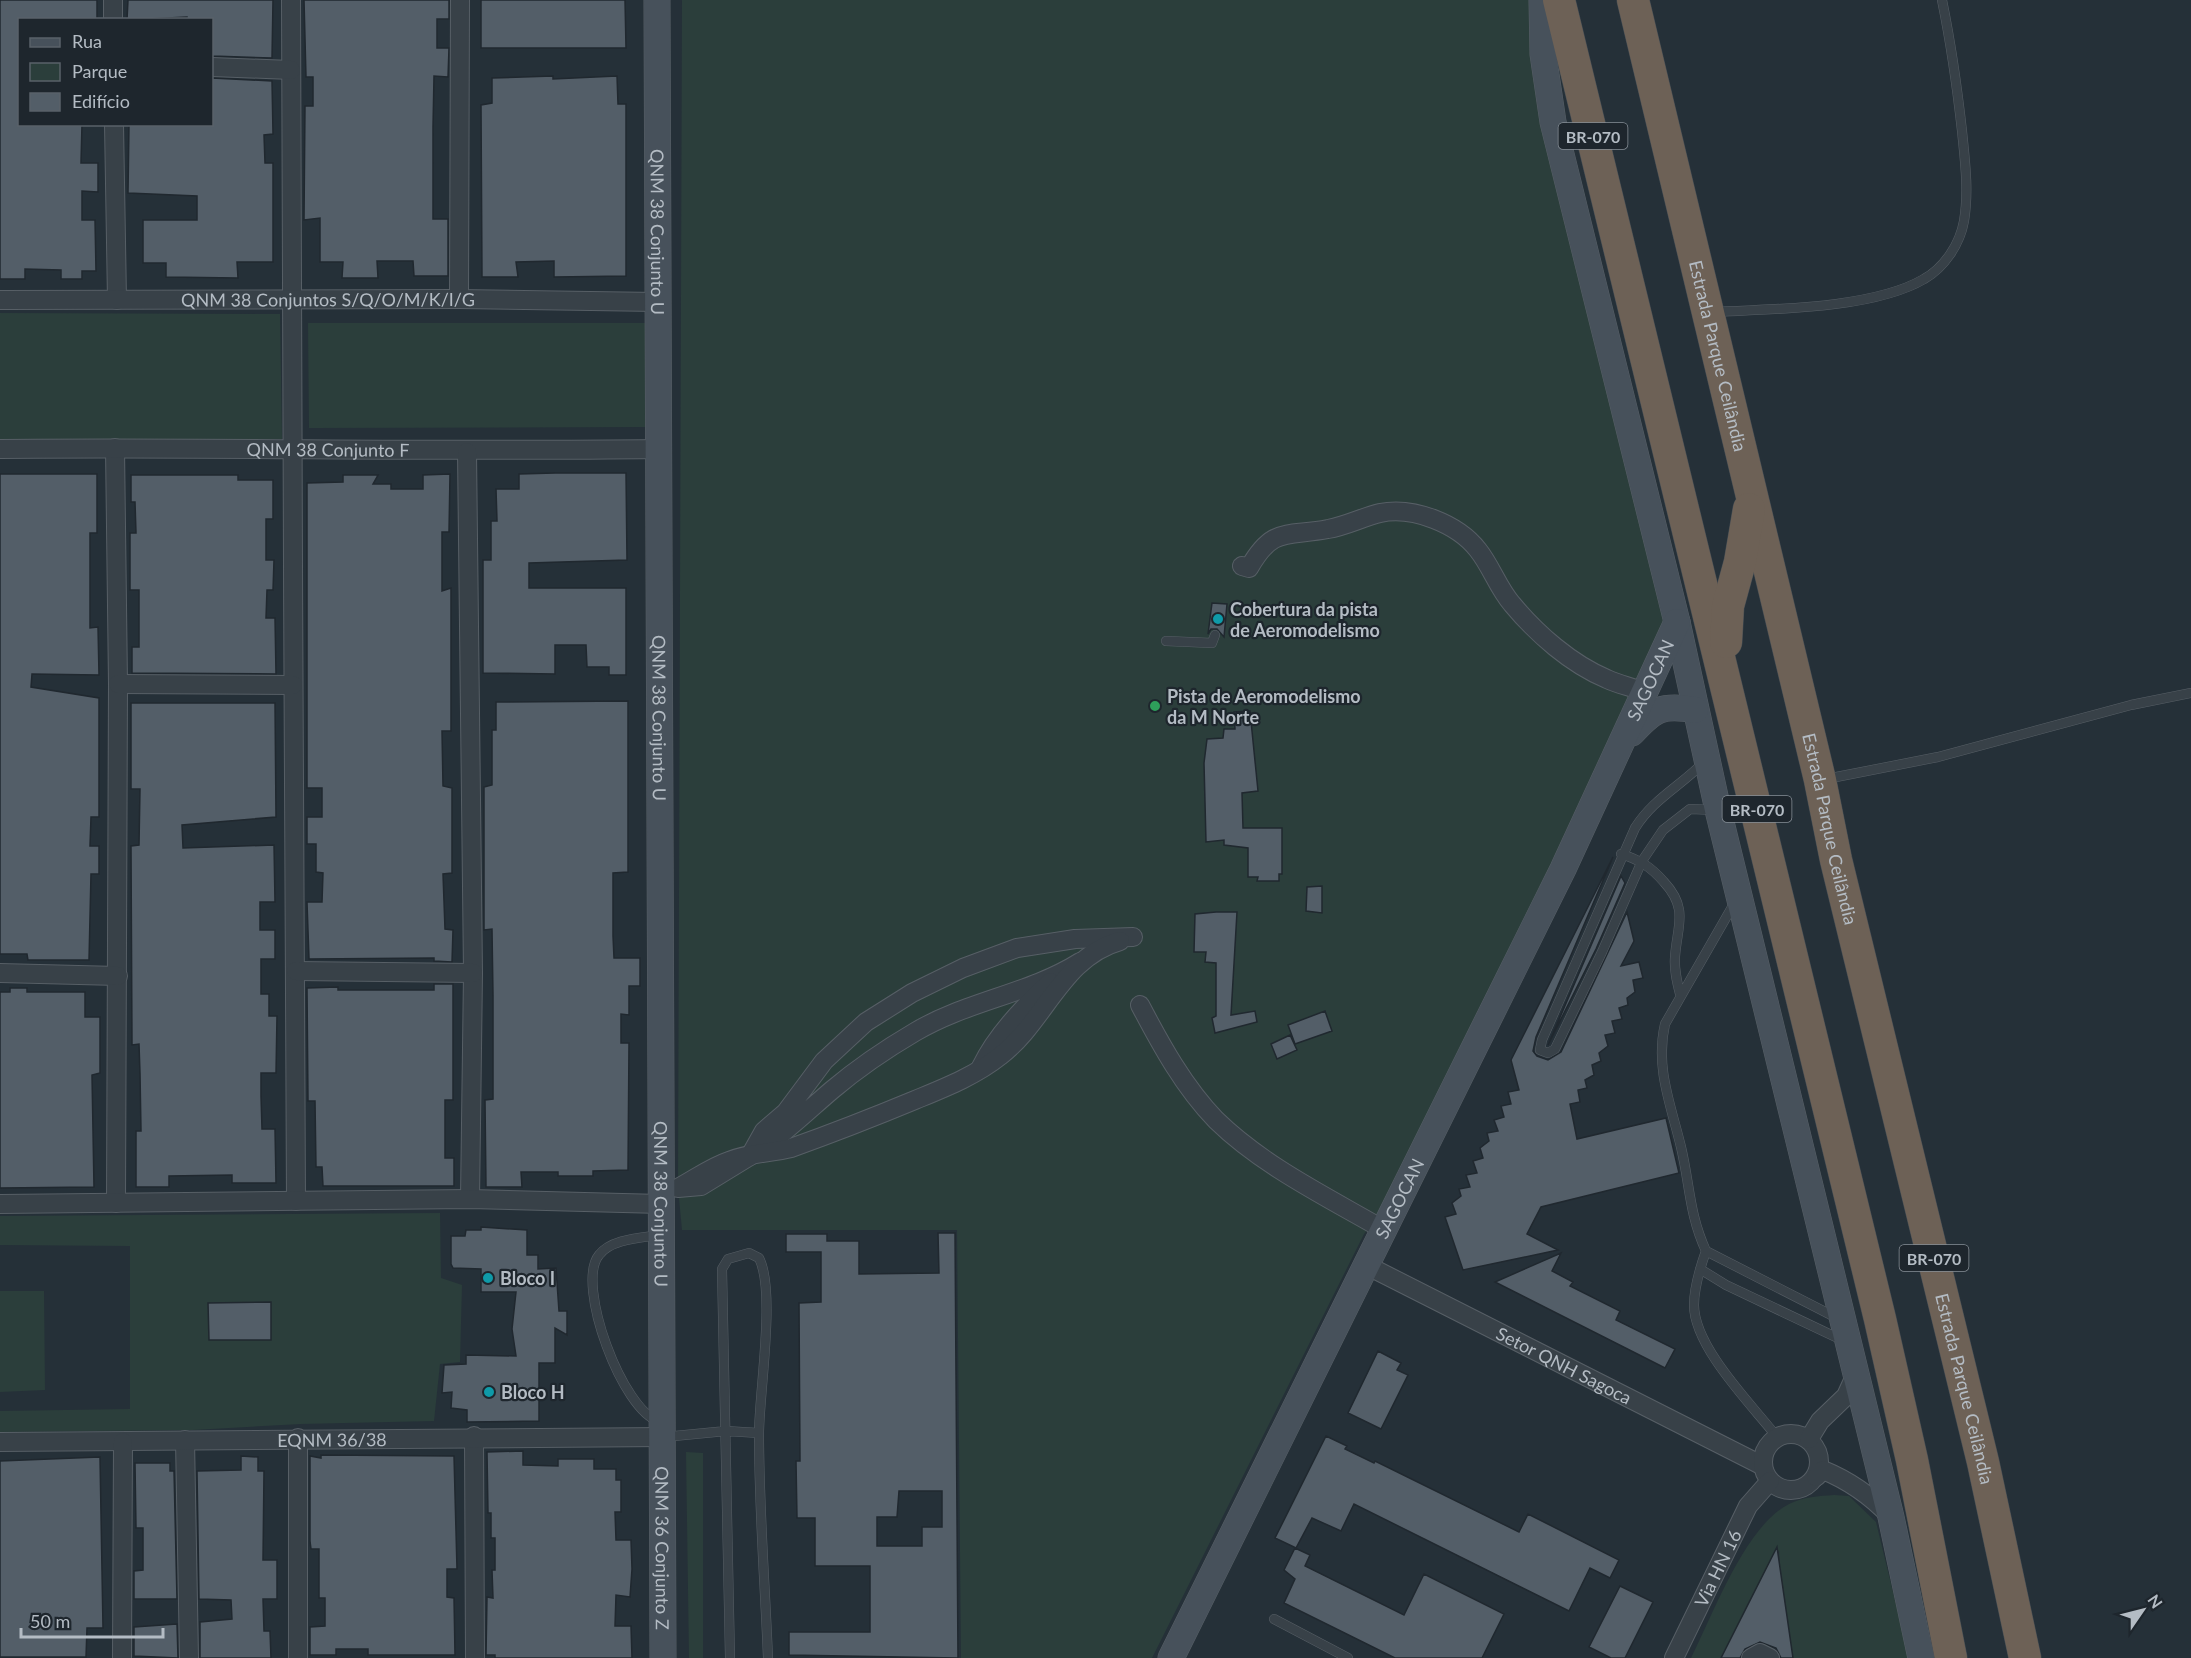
<svg xmlns="http://www.w3.org/2000/svg" width="2191" height="1658" font-family="Lato,sans-serif">
<style>
.green{fill:#2b3e3b}
.building{fill:#535e68;stroke:#20282f;stroke-width:1.5;fill-rule:evenodd}
.lines{fill:none;stroke-linecap:round;stroke-linejoin:round}
.lane-casing{stroke:#575f66;stroke-width:10}
.street-casing{stroke:#575f66;stroke-width:20}
.secondary-casing{stroke:#575f66;stroke-width:27}
.highway-casing{stroke:#444c53;stroke-width:33}
.lane{stroke:#384148;stroke-width:9}
.street{stroke:#384148;stroke-width:18}
.secondary{stroke:#47515b;stroke-width:26}
.highway{stroke:#6d6156;stroke-width:32}
.culture-dot{fill:#0f9aa8;stroke:#1e262d;stroke-width:2}
.leisure-dot{fill:#2e9e5b;stroke:#1e262d;stroke-width:2}
.labels{text-anchor:middle;dominant-baseline:central;stroke-width:4.5;stroke-linejoin:round;paint-order:stroke}
.shield{fill:#1e262d;stroke:#878f97;stroke-width:1.5}
.shield-label{font-size:16px;font-weight:bold;fill:#b4bcc4}
.street-label{font-size:18px;fill:#b4bcc4;stroke:#1e262d}
.poi-label{font-size:18px;font-weight:bold;fill:#b4bcc4;stroke:#1e262d;text-anchor:start}
</style>
<rect width="100%" height="100%" fill="#253038"/>
<path class="green" d="M682,0h852l131,624 -1,12 -286,582 -14,16 -212,424h-191l-4,-428h-275l-4,-42z
M0,313l280,1 2,125 -282,3z
M308,323h341l-3,104 -337,1z
M440,1213l1,65 21,7 -2,77 -20,2 -6,57 -133,3 -108,6 -193,2v-21l130,-2v-163l-130,-1v-29z
M0,1291h44l1,99 -45,2z
M686,1452l17,1v205h-14z
M1834,1495l15,1 27,26 33,136h-125l-5,-108 -55,108h-33c22,-43 54,-132 98,-154 14,-7 30,-8 45,-9z"/>
<path class="building" d="M0,0h97v20h-77v104h62l-1,39h17v29l-16,-1v29h13l1,51h-14v8h-21v-9l-36,-1v10h-25z
M128,0h145l-1,58 -60,-2v-36h-25v-3l-60,3z
M304,0h145v19h-12v29h12l-1,29 -14,-1 -1,51v92h15v57h-34l-1,-15h-36l1,17h-36l1,-16h-23v-44l-16,2 1,-114h8v-29h-7z
M481,0h144l1,48h-145z
M553,76v3l64,-3 1,28h8v172l-72,1v-16l-38,1 2,15h-36l-1,-172 11,-2v-25z
M212,78l60,3 1,53 -9,1 1,28h8v99h-36l1,16 -72,-1v-14h-23v-43h54v-24l-69,-3 1,-69h83z
M555,473h71l1,87 -98,3v25h97v87h-17v-8h-22l-1,-22h-31v29l-72,-1v-113h8v-39h6l-1,-32h23v-15z
M0,474h97v59h-7v95l8,-1 1,48 -67,-1 -1,13 68,11v119h-8l-1,29h9v28h-8l-2,86h-61l-1,-6h-27z
M450,474l-1,58h-7v59l9,-3v143h-9l1,55 9,2v85l-9,1 2,55 8,1 -1,32 -18,-1v-3l-125,1 -2,-57h15l1,-29 -7,-1v-28h-9v-27h15v-29h-15v-305l36,-1v-7h35l-5,9h18v5h32v-14z
M131,475h107v5h35v39h-7v41h8l-1,30h-6l-1,28h9l1,56 -144,-1v-26h7v-57h-9v-57h6l-1,-31h-4z
M1212,603l15,1 -3,33 -7,-8h-6l-3,5z
M628,701v171l-15,1v63l1,22h26v28h-11v29l-8,-1v29h8l-1,127 -35,1v5h-35v-4h-37l1,15h-36l-1,-87 8,-1v-103l-1,-67 -8,1v-143l8,-2v-55h4v-28z
M131,703h144l1,114 -94,8 1,23 91,-3 1,57h-15v28h15v29h-14v35h8v22h8l-1,57h-15v23l1,33h13l1,54h-44v-8l-63,1v11h-33v-56h5l-1,-58 -1,-29 -7,1 -1,-199 8,-1 1,-56h-9z
M1250,711l8,80 -16,2 1,35h39v46h-3v7h-22l1,-4h-10v-29l-24,-3v-5l-18,2 -2,-79 3,-24 16,-1 1,-9h11l-1,-17z
M1613,857l-77,180 -3,14 4,5 11,4 13,-8 66,-140 7,29 -13,25 18,-4 4,16 -10,2 2,12 -8,6 1,7 -9,3 3,11 -10,2 3,12 -10,2 3,11 -9,7 2,8 -9,4 2,10 -9,5 2,8 -9,2 2,12 -10,2 7,35 89,-21 13,55 -138,34 -14,27 31,16 -95,20 -18,-53 11,-3 -4,-11 9,-7 -2,-7 11,-2 -4,-12 11,-2 -4,-12 10,-3 -3,-10 9,-7 -2,-8 11,-2 -4,-11 10,-3 -3,-11 10,-2 -3,-12 11,-2 -8,-30z
M1621,876l4,7 -29,66 -48,96z
M1322,886v27l-16,-2 1,-24z
M1216,912h21l-6,103 24,-4 2,11 -42,11 -3,-15 4,-2v-53l-11,-1 1,-10h-12l1,-38z
M434,984h19v116h-8v58h9v28h-131l-1,-19h-6l-1,-66h-7l-1,-113 31,-1v3h96z
M10,988h17v4h58v25h15v56l-8,2 2,112 -94,1v-196h10z
M1325,1011l7,20 -37,13 -7,-19z
M1290,1035l7,15 -20,9 -6,-15z
M481,1227l46,3v25h11v14l18,-1 3,43h8v24l-12,-7v35h-16v58l-72,1v-12l-16,-2 1,-16 -10,1 2,-28 22,-1v-9l50,1 -4,-27 4,-37h-35v-23l-28,-1 -2,-4v-28h14l1,-6h15z
M938,1233h17l3,425 -169,-3v-23h81v-66h-55v-48h-18l-1,-57h4l-1,-158 22,-1v-50h-35v-18h41v7h32v33l80,-1zM899,1491h43v36h-20v19h-45v-29h20z
M1561,1253l-9,18 21,11 -3,4 50,25 -4,9 59,29 -10,19 -170,-86z
M271,1302v38h-62l-1,-37z
M1378,1351l23,12 -4,7 11,5 -27,54 -33,-16z
M1326,1436l21,10 -2,3 29,14 1,-2 144,71 9,-18 91,46 -9,18 -20,-10 -21,43 -215,-107 -13,27 -29,-13 -16,30 -21,-10z
M523,1451v14l35,1v-7h36v10h22v11h5v32h-6l1,28h15l1,29 -2,28 -14,-2 -1,31h16l1,32h-137v-3h-9l1,-58 6,1 -1,-28h3v-32h-4v-25h-3l-1,-61z
M321,1455l133,1 3,113h-10v28l7,1 1,57h-87v-6h-32v6h-26v-28l15,-1v-28h-6v-49h-8l-1,-8v-85l11,2z
M241,1456l17,1v14h6l-1,89h14v39h-14l1,32h6l1,27h-71v-36l32,-3 -1,-19 -32,-1 -2,-128 44,-1z
M100,1457l3,171h-16l-1,29h-86v-196z
M135,1463h35v8h4l3,128h-43v-28l9,-1v-42h-7z
M1777,1547l16,111h-12l-5,-10 -16,-6 -15,7 -5,9h-19z
M1295,1548l15,7 -5,11 99,49 20,-41 80,40 -22,44h-87l-111,-55 11,-24 -11,-9z
M1620,1586l33,16 -28,56h-14l-22,-11z
M177,1624l1,34 -44,-2v-29z"/>
<g class="lines">
<g class="lane-casing">
<path id="lane" d="M1713,312c59,-3 160,-3 211,-33 20,-11 36,-35 40,-58 5,-30 1,-60 -2,-90 -5,-45 -11,-87 -20,-131
M1166,641l46,2 3,-8
M1705,761c-24,25 -51,37 -70,67l-93,212 -2,10 8,3 7,-4 47,-97 40,-91 21,-31 27,-21 26,1
M1826,779l112,-22 193,-52 60,-12
M1621,854c19,6 30,13 43,28 25,27 13,44 11,75 -1,13 2,25 5,37
M1735,902l-70,122c-10,44 6,81 16,123 9,38 8,67 25,104l133,68
M659,1235c-19,3 -48,4 -60,20 -24,29 24,157 60,166
M1706,1251c-6,17 -12,36 -12,54 0,42 57,99 83,132
M1700,1269l26,16 116,55
M664,1437l62,-6 33,2
M1274,1619l74,39
M730,1658l-8,-389 6,-10 21,-6 10,5c17,33 0,135 0,176 0,75 6,150 9,224"/>
</g>
<g class="street-casing">
<g id="street">
<path d="M113,0v20"/>
<path d="M291,0c0,400 4,801 5,1201"/>
<path d="M212,67l79,3"/>
<path d="M114,124l3,176"/>
<path d="M459,299l1,-299"/>
<path id="s1" d="M0,300l459,-1 198,3"/>
<path d="M115,448l3,236 -2,519"/>
<path id="s2" d="M0,449c219,-2 438,3 657,0"/>
<path d="M467,452l6,521 -3,226"/>
<path d="M1242,566l7,2c24,-42 37,-31 79,-39 18,-3 35,-12 52,-16 33,-7 78,11 98,37 13,16 20,38 34,54 25,30 59,60 95,75 13,6 26,8 39,14"/>
<path d="M118,684l175,1"/>
<path d="M1080,962c-51,32 -113,39 -165,70 -29,17 -57,36 -83,58 -27,23 -51,47 -82,66l14,-25 22,-19 38,-51 42,-39 46,-29 51,-25 54,-20 58,-9 58,-2"/>
<path d="M296,971l177,2"/>
<path d="M0,973l118,3"/>
<path d="M1140,1005c21,40 44,82 76,115 47,46 111,77 168,110"/>
<path d="M981,1067c16,-33 43,-60 69,-85"/>
<path d="M750,1156l-49,30 -23,2c17,-9 33,-21 51,-27 19,-8 42,-8 62,-13 42,-15 83,-31 124,-48 29,-12 60,-24 85,-44 45,-34 62,-99 120,-115"/>
<path d="M0,1204l470,-5 191,5"/>
<path id="s3" d="M1366,1265l397,201"/>
<circle cx="1791" cy="1462" r="28"/>
<path d="M474,1436l1,222"/>
<path d="M298,1438v220"/>
<path d="M1809,1439l11,-18 26,-25 10,-22"/>
<path d="M185,1440l4,218"/>
<path id="s4" d="M0,1442l664,-5"/>
<path d="M1816,1477l7,-7c27,11 47,25 67,46"/>
<path d="M122,1658l1,-216"/>
<path id="s5" d="M1674,1658l74,-152 22,-25"/>
<path d="M1751,1658l9,-5 10,5"/>
</g>
</g>
<g class="secondary-casing">
<g id="secondary">
<path id="s6" d="M657,0l6,1658"/>
<path d="M1542,0l1,54 10,68 124,500 41,188 173,707 30,141"/>
<path d="M1632,733c22,-24 30,-29 63,-23"/>
<path id="s7" d="M1171,1658l392,-789 114,-247"/>
</g>
</g>
<g class="highway-casing">
<g id="highway">
<path d="M1559,0l321,1319 32,141 39,198"/>
<path id="s8" d="M1633,0l187,780 16,80 147,602 42,196"/>
<path d="M1726,642l2,-36 12,-44 9,-53"/>
</g>
</g>
<use href="#lane" class="lane"/>
<use href="#street" class="street"/>
<use href="#secondary" class="secondary"/>
<use href="#highway" class="highway"/>
</g>
<g class="culture-dot">
<circle cx="1218" cy="619" r="6"/>
<circle cx="488" cy="1278" r="6"/>
<circle cx="489" cy="1392" r="6"/>
</g>
<circle class="leisure-dot" cx="1155" cy="706" r="6"/>
<g class="labels">
<g class="shield">
<rect x="1558.5" y="123" width="69" height="26" rx="4.5"/>
<rect x="1722.5" y="796" width="69" height="26" rx="4.5"/>
<rect x="1899.5" y="1245" width="69" height="26" rx="4.5"/>
</g>
<g class="shield-label">
<text x="1593" y="136">BR-070</text>
<text x="1757" y="809">BR-070</text>
<text x="1934" y="1258">BR-070</text>
</g>
<g class="street-label">
<text stroke="none"><textPath href="#s6" startOffset="232">QNM 38 Conjunto U</textPath></text>
<text stroke="none"><textPath href="#s1" startOffset="328">QNM 38 Conjuntos S/Q/O/M/K/I/G</textPath></text>
<text stroke="none"><textPath href="#s8" startOffset="366">Estrada Parque Ceilândia</textPath></text>
<text stroke="none"><textPath href="#s2" startOffset="328">QNM 38 Conjunto F</textPath></text>
<text stroke="none"><textPath href="#s7" startOffset="1089">SAGOCAN</textPath></text>
<text stroke="none"><textPath href="#s6" startOffset="718">QNM 38 Conjunto U</textPath></text>
<text stroke="none"><textPath href="#s8" startOffset="852">Estrada Parque Ceilândia</textPath></text>
<text stroke="none"><textPath href="#s7" startOffset="513">SAGOCAN</textPath></text>
<text stroke="none"><textPath href="#s6" startOffset="1204">QNM 38 Conjunto U</textPath></text>
<text stroke="none"><textPath href="#s3" startOffset="222">Setor QNH Sagoca</textPath></text>
<text stroke="none"><textPath href="#s8" startOffset="1428">Estrada Parque Ceilândia</textPath></text>
<text stroke="none"><textPath href="#s4" startOffset="332">EQNM 36/38</textPath></text>
<text stroke="none"><textPath href="#s6" startOffset="1548">QNM 36 Conjunto Z</textPath></text>
<text stroke="none"><textPath href="#s5" startOffset="100">Via HN 16</textPath></text>
</g>
<g class="poi-label">
<text x="1230" y="609">Cobertura da pista<tspan x="1230" dy="21">de Aeromodelismo</tspan></text>
<text x="1167" y="696">Pista de Aeromodelismo<tspan x="1167" dy="21">da M Norte</tspan></text>
<text x="500" y="1278">Bloco I</text>
<text x="501" y="1392">Bloco H</text>
</g>
</g>
<rect x="18" y="18" width="195" height="108" fill="#1e262d" stroke="#5a6269" stroke-width="1.5"/>
<rect x="30" y="38" width="30" height="9" fill="#47515b" stroke="#5a6269" stroke-width="1.5"/>
<text x="72" y="48" font-size="18" fill="#b4bcc4">Rua</text>
<rect x="30" y="63" width="30" height="18" fill="#2b3e3b" stroke="#5a6269" stroke-width="1.5"/>
<text x="72" y="78" font-size="18" fill="#b4bcc4">Parque</text>
<rect x="30" y="93" width="30" height="18" fill="#535e68" stroke="#5a6269" stroke-width="1.5"/>
<text x="72" y="108" font-size="18" fill="#b4bcc4">Edifício</text>
<g transform="translate(2143 1610) rotate(55)" stroke="#1e262d" stroke-width="4.5" paint-order="stroke">
<path d="M0-4.5L10 22L0 15L-10 22Z" fill="#b4bcc4"/>
<text y="-9" font-size="16" font-weight="bold" text-anchor="middle" fill="#b4bcc4">N</text>
</g>
<path d="M21 1628v9h142v-9" fill="none" stroke="#b4bcc4" stroke-width="3"/>
<text x="30" y="1628" font-size="18" fill="#b4bcc4" stroke="#1e262d" stroke-width="4.5" paint-order="stroke">50 m</text>
</svg>
